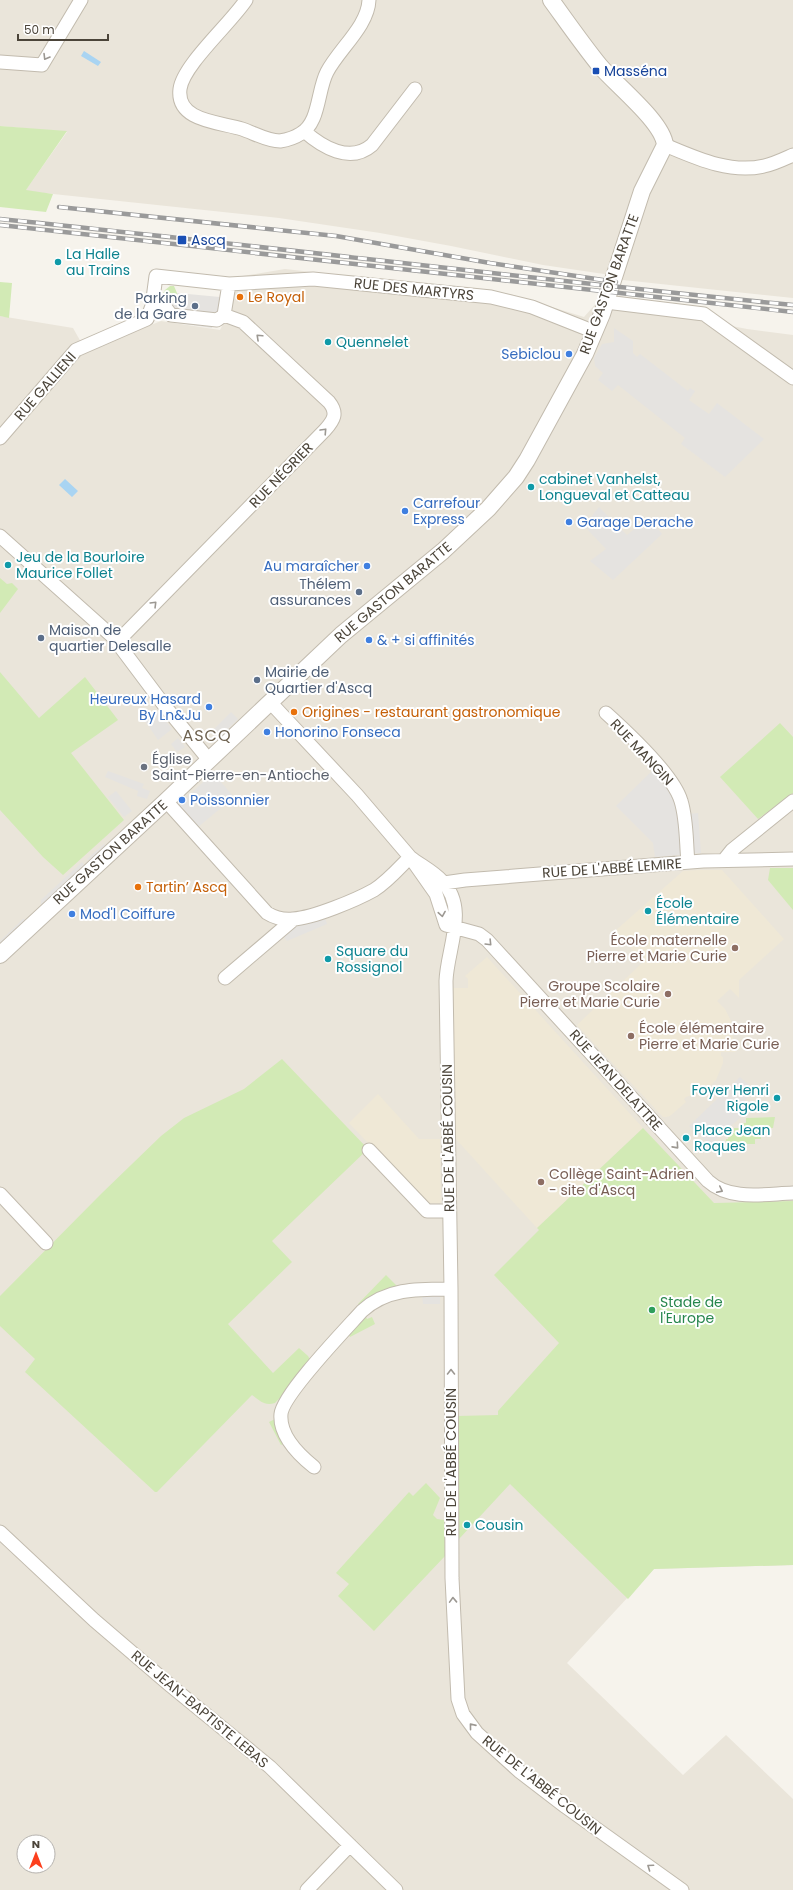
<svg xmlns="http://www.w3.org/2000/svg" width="793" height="1890" font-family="Poppins,sans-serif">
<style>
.residential{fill:#eae5da;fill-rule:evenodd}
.education{fill:#efe8d6}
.green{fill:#d2eab5}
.parking{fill:#e5e3e0}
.water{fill:#a9d4f2}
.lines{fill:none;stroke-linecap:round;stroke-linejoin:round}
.minor-casing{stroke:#c2bbae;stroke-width:15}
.tertiary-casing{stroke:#c2bbae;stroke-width:18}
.minor{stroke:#fff;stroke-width:13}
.tertiary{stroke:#fff;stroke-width:16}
.rail-casing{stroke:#9a9a9a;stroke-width:4.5}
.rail{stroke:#fff;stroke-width:3;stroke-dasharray:9;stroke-linecap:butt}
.oneway{stroke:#9c9892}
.transit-dot{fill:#1a4fb4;stroke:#fff;stroke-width:1.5}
.culture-dot{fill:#0f9aa8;stroke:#fff;stroke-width:1.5}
.food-dot{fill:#e8710a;stroke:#fff;stroke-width:1.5}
.service-dot{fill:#5c6f8a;stroke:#fff;stroke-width:1.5}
.shop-dot{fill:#3f7fe0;stroke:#fff;stroke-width:1.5}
.worship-dot{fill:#6b7280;stroke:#fff;stroke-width:1.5}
.education-dot{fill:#8d6e63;stroke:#fff;stroke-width:1.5}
.leisure-dot{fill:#2e9e5b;stroke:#fff;stroke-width:1.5}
.labels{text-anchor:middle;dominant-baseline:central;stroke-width:4;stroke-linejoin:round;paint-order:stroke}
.transit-label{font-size:14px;fill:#164399;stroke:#fff;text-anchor:start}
.culture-label{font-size:14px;fill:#0d838f;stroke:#fff;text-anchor:start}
.street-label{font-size:14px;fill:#4b4439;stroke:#fff}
.food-label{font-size:14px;fill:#c56008;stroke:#fff;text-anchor:start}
.service-label{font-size:14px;fill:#4e5e75;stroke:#fff;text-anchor:end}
.shop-label{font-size:14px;fill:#366cbe;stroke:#fff;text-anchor:start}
.worship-label{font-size:14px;fill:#5b616d;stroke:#fff;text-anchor:start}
.education-label{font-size:14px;fill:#785e54;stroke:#fff;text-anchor:end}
.leisure-label{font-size:14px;fill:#27864d;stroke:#fff;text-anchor:start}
.quarter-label{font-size:16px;letter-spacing:1px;fill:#6e6250;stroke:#fff}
</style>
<rect width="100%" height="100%" fill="#f6f3ec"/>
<path class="residential" d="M0,0h793v298l-170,-18 -19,-6 -61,-9 -92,-19 -71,-13 -101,-15 -254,-27 42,-59 -67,-6z
M285,269l225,25 74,23 15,-17 148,29 46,6v1230l-139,4 -87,94 116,112 43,-40 67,64v91h-793v-1574l73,12 13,23 75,-30 59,9 9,-18 8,-35zM24,1842h24v24h-24z"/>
<path class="education" d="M698,870h24l62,69 -45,41v18l-9,-9 -13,12 8,8 6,12 2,18 -1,4h-4l8,9h-15v4l2,1v6l-7,17 -12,11 -18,6 -2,2 2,3 -16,14 -4,1h-3l-86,-92 66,-63 -28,-31 68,-60z
M487,957l156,171 -106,100 -83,-91 -2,-149h16v-9l-3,-3z
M378,1094l41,45h21l1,64h-16l-76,-80z"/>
<path class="green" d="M0,126l67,5 -41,59 27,4 -7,18 -46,-5z
M0,282l12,1 -3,35 -9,-2z
M170,286h4l3,7 -1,8h-4l-1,9 -10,-13 4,-7z
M0,578l7,6 5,-1 6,6 -18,24z
M0,672l39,46 46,-41 33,43 -47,33 53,67 -61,55 -20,-18 -43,-47z
M780,723l13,14v56l-35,26 -38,-42z
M770,868h23v42l-25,-30z
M282,1059l86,90 -96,92 20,21 -64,62 45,49 26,-25 9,8 4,7 -37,40c-11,3 -15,-2 -23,-8l-95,97h-2l-130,-120 10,-13 -35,-33v-30l102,-103 59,-57 23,-18 60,-29z
M775,1117l-2,11h-6v5h-6v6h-6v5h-29v-5h2l1,-6h5v-5h6v-5h6v-5z
M643,1128l71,75 79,-2v364l-139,4 -26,30 -118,-115 -51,55 -2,-123 41,-1v-4l61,-68 -65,-68 45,-45 -2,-2z
M386,1275l12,12 -39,21 -1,-4z
M366,1317l1,2 5,-2 3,7 -25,13 -1,-2z
M275,1419l12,23 -6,3 -12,-23z
M426,1483l14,15 -7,17 4,4 7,1 2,35 -72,76 -36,-35 11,-12 -13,-11 73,-81 4,4z"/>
<path class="parking" d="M177,293l43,4 -3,23h-4l-1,8 -41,-6 1,-21h4z
M614,328l19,13v12l4,4 3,-3 48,37 2,-3 5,3 -6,9 20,14 8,-11 47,36 -39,38 -44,-33 4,-6 -67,-53 -6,6 -14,-11 5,-7 -8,-7 -1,-8 8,-14 12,-2z
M599,507l28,28 22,-18 13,17 -49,46 -23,-19 16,-12 -22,-23z
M158,711l14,18 -14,11 -13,-19z
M231,712l7,7 -17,17 -7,-7z
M178,738l7,9 -8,5 -6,-8z
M653,770l33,29 2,15 10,-1 3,40 -46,4 -2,-14 -37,-37z
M108,771l36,13 -2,4 8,3 -3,8 -10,-3 1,-5 -33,-14z
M213,773l21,24 -37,31 -20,-22z
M116,791l16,20 -8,6 -16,-20z
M104,844l3,3 -16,15 -4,-3z
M82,862l3,4 -44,41v-7z
M324,915l3,9 -40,17 -6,-8 13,-7z
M23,919l5,1 -28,28v-7z
M740,1077l15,14 -10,9 7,7 -42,38 -21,-19z
M422,1295h18v9h-17z"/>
<path class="water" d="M84,51l17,11 -3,4 -17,-10z
M65,479l13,12 -6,6 -13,-12z"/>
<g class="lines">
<g class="minor-casing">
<path id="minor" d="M246,0c-15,23 -63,65 -66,89 -4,33 41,33 62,40 12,4 25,12 38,12 6,-1 14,-3 20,-7 20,-11 17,-43 27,-62 12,-23 41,-46 42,-72
M0,62l42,3 39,-65
M304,131c18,16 46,33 68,14l43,-56
M665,145c31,13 65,29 99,21 10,-2 20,-7 29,-11
M606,302l98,12 89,64
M152,306l13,1 6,8 46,5 7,-5 5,-31
M0,438l76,-88 71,-31 5,-13 4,-30 73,8 84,-5 178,18 41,10 63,25
M0,536l113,101 51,68 45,55
M117,642l208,-212c9,-10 13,-17 4,-28l-86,-80 -19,-7
M270,702l87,93 53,62 26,37 10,31 33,9 8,6 221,241c22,20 56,13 85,12
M606,713c20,18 68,63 75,88 6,19 5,42 7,61
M166,801l101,112c8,5 16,7 26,6 20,-1 63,-19 81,-29 14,-9 25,-22 36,-33
M410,857c10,8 23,14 32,24 27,27 5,68 4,100l5,308 1,289 6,121 5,15 14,19 42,38 47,36 116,83
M724,860l8,-10 61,-49
M437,884l28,-4 238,-19 90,-2
M225,978l69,-59
M369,1150l58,61h22
M0,1194l46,49
M314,1467c-15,-12 -35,-31 -33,-53 2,-20 64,-84 81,-103 25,-23 57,-22 89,-22
M0,1532l94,88 77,66 99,81 126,123
M307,1890l43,-45"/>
</g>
<g class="tertiary-casing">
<path id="tertiary" d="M0,955l166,-154 175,-166 102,-84 45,-42 28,-32 11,-17 58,-106 17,-40 40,-123 23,-46c-2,-23 -49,-60 -65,-79 -17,-21 -33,-44 -49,-66"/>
</g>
<use href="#minor" class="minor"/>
<use href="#tertiary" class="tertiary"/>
<g class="rail-casing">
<path id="rail" d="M59,207l277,29 154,27 126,19
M0,219c265,27 528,60 793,86
M0,225l793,87"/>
</g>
<use href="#rail" class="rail"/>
</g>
<defs><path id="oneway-chevron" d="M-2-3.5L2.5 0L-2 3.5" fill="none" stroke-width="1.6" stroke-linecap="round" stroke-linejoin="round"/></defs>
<g class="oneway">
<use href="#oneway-chevron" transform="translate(46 57) rotate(121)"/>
<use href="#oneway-chevron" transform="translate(259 337) rotate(-137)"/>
<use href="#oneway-chevron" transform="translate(324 431) rotate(-47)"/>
<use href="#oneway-chevron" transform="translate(154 604) rotate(-45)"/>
<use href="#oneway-chevron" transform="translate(442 914) rotate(81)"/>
<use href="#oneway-chevron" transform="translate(489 943) rotate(46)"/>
<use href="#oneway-chevron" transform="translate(676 1146) rotate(48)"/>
<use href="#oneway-chevron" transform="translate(720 1190) rotate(26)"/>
<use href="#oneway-chevron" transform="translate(451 1372) rotate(-90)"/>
<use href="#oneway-chevron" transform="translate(453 1600) rotate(-92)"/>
<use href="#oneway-chevron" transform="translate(472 1726) rotate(-129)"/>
<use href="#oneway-chevron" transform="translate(650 1867) rotate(-145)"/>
</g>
<g class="transit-dot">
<rect x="592" y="67" width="8" height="8" rx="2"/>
<rect x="177" y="235" width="10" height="10" rx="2"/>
</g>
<g class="culture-dot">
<circle cx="58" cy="262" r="4"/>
<circle cx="328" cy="342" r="4"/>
<circle cx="531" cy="487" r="4"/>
<circle cx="8" cy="565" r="4"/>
<circle cx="648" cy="911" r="4"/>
<circle cx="328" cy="959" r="4"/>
<circle cx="777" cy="1098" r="4"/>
<circle cx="686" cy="1138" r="4"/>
<circle cx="467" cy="1525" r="4"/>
</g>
<g class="food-dot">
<circle cx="240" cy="297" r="4"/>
<circle cx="294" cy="712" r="4"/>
<circle cx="138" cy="887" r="4"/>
</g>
<g class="service-dot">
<circle cx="195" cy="306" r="4"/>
<circle cx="359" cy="592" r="4"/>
<circle cx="41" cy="638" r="4"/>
<circle cx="257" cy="680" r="4"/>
</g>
<g class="shop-dot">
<circle cx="569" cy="354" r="4"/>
<circle cx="405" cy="511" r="4"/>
<circle cx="569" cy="522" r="4"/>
<circle cx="367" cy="566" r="4"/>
<circle cx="369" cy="640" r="4"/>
<circle cx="209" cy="707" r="4"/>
<circle cx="267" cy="732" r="4"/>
<circle cx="182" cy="800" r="4"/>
<circle cx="72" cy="914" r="4"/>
</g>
<circle class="worship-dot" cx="144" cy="767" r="4"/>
<g class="education-dot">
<circle cx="735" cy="948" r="4"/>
<circle cx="668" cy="994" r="4"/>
<circle cx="631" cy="1036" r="4"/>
<circle cx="541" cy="1182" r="4"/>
</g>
<circle class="leisure-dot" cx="652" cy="1310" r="4"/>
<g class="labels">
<g class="transit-label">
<text x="604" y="71">Masséna</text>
<text x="191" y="240">Ascq</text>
</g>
<g class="culture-label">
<text x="66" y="254">La Halle<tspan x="66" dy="16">au Trains</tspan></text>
<text x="336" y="342">Quennelet</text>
<text x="539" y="479">cabinet Vanhelst,<tspan x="539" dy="16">Longueval et Catteau</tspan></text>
<text x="16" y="557">Jeu de la Bourloire<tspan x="16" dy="16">Maurice Follet</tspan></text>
<text x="656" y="903">École<tspan x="656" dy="16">Élémentaire</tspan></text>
<text x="336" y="951">Square du<tspan x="336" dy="16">Rossignol</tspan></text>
<text x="769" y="1090" text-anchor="end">Foyer Henri<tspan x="769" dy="16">Rigole</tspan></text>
<text x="694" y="1130">Place Jean<tspan x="694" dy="16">Roques</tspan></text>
<text x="475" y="1525">Cousin</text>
</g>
<g class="street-label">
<text transform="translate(609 284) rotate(-70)">RUE GASTON BARATTE</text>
<text transform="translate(414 289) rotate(6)">RUE DES MARTYRS</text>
<text transform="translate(45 386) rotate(-49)">RUE GALLIENI</text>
<text transform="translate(281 475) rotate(-46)">RUE NÉGRIER</text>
<text transform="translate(393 592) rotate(-40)">RUE GASTON BARATTE</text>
<text transform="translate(642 752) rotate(47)">RUE MANGIN</text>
<text transform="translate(110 852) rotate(-42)">RUE GASTON BARATTE</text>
<text transform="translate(612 868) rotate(-4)">RUE DE L'ABBÉ LEMIRE</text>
<text transform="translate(616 1080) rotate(48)">RUE JEAN DELATTRE</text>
<text transform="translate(448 1138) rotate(-91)">RUE DE L'ABBÉ COUSIN</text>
<text transform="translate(451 1462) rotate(-90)">RUE DE L'ABBÉ COUSIN</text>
<text transform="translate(200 1709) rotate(40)">RUE JEAN-BAPTISTE LEBAS</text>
<text transform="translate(542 1785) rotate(39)">RUE DE L'ABBÉ COUSIN</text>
</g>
<g class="food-label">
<text x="248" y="297">Le Royal</text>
<text x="302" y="712">Origines - restaurant gastronomique</text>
<text x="146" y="887">Tartin’ Ascq</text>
</g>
<g class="service-label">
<text x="187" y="298">Parking<tspan x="187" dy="16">de la Gare</tspan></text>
<text x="351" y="584">Thélem<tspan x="351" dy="16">assurances</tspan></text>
<text x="49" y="630" text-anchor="start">Maison de<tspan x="49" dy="16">quartier Delesalle</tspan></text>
<text x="265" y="672" text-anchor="start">Mairie de<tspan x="265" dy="16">Quartier d'Ascq</tspan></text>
</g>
<g class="shop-label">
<text x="561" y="354" text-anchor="end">Sebiclou</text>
<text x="413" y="503">Carrefour<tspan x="413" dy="16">Express</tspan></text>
<text x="577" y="522">Garage Derache</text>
<text x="359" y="566" text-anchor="end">Au maraîcher</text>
<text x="377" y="640">&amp; + si affinités</text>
<text x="201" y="699" text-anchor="end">Heureux Hasard<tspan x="201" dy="16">By Ln&amp;Ju</tspan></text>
<text x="275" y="732">Honorino Fonseca</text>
<text x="190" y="800">Poissonnier</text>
<text x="80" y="914">Mod'l Coiffure</text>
</g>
<g class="worship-label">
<text x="152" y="759">Église<tspan x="152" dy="16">Saint-Pierre-en-Antioche</tspan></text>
</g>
<g class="education-label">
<text x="727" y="940">École maternelle<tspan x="727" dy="16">Pierre et Marie Curie</tspan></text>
<text x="660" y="986">Groupe Scolaire<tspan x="660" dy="16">Pierre et Marie Curie</tspan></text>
<text x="639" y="1028" text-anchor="start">École élémentaire<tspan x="639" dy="16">Pierre et Marie Curie</tspan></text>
<text x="549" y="1174" text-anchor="start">Collège Saint-Adrien<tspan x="549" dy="16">- site d'Ascq</tspan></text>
</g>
<g class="leisure-label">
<text x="660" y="1302">Stade de<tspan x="660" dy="16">l'Europe</tspan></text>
</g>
<g class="quarter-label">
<text x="207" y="735">ASCQ</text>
</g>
</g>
<g transform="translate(36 1854)"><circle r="19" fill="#ffffff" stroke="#b7b4b0"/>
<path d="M0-3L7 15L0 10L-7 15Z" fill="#fc3f1d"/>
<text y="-6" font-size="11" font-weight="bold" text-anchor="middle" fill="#4b4439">N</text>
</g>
<path d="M18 34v6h90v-6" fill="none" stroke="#4b4439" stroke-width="2"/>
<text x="24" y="34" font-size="12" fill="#4b4439" stroke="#ffffff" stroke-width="3" paint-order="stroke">50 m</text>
</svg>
